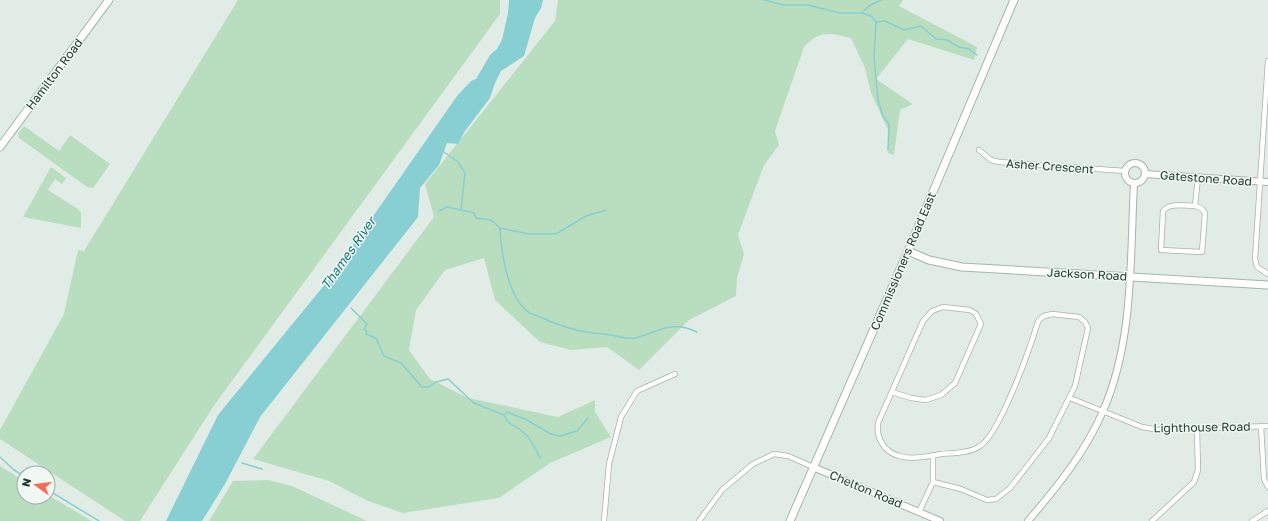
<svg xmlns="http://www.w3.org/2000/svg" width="1268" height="521" font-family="'Golos Text',sans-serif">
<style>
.green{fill:#b9debf}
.water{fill:#87cfd2}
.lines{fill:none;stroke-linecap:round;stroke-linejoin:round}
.stream{stroke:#87cfd2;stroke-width:1.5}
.minor-casing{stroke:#a4b4ac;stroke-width:6}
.tertiary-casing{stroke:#a4b4ac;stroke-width:8}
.secondary-casing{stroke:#9fb8ac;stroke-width:9}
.minor{stroke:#fff;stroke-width:4.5}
.tertiary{stroke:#fff;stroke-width:6}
.secondary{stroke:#fff;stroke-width:7}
.labels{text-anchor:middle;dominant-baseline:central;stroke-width:3;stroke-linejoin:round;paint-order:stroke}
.street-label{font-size:12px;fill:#213d32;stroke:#f1f8f4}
.water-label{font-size:13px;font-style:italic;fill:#1a747a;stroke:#f1f8f4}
</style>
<rect width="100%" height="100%" fill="#e1ece6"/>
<path class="green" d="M238,0h262v14l-287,393 -73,114h-15l-125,-82v-9l64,-116 14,-64 6,1z
M558,0h345l-4,6 78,41 -3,13 -66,-21 -32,40 37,25 -13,6 -6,45 -6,-2 1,-21 -18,-39 -6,-25 -14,-30c-21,-5 -31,-8 -47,9l-29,84 4,14 -15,20 -26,70 6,19 -7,24 -1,18 -47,24 -50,50 -32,-23 -36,3 -31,-8 -45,-42 -11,-42 -39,12 -29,40 -7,40 21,29 38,19 90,19 37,-17v12l16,25 -61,26 -51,35 -96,15 -35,-12 -39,-20 -76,-22 181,-242 -9,-33 130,-163z
M24,126l35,25 11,-16 40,29 -17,24 -6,-1 -68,-49 -1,-4z
M51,167l15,11 -4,6 -7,-5 -7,11 30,19 3,4v15l-58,-11z
M0,466l24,15v16h24v-2l44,26h-92z
M268,480l24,6 75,35h-158l24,-40z"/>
<path class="water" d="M509,0h34l-2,8 -6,10 -11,38 -23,15 -6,12 -5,15 -25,33 -7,13 -11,-1 -8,22 -19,23 -2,29 -158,200 -35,67 -23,37h-36l52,-106 112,-137 127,-182 14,-15 5,-2 14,-24 7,-6 5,-9 6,-27z"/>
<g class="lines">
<path class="stream" d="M765,0l18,5h24l33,8h22l9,3 5,6 -2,35 4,43 5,16 6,8 -1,26
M862,13l7,-7 12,-6
M876,22l9,-1 19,9 17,-4 15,13 11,1 12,7 10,2 8,6
M444,152l14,10 7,11 -4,37
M439,211l8,-4 27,6 2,5 15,2 9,8c1,24 8,74 32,86 6,3 12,4 17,7 17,7 35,12 54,13 10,0 23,6 33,4 24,-7 36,-18 61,-6
M500,228l29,6h27l30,-18 20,-6
M351,308l16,16 -3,5 3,2 -1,3 10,4 8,18 17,7 21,24h7l7,-5 12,-3 26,24 30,12c5,11 9,9 18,16 8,6 14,18 18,27
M504,415l3,-3 18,7 26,15 9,2 17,-5 11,-13
M0,457l14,13 10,6
M242,463l20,6
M48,490l51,31"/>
<g class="minor-casing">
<path id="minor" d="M1268,61l-13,198 2,8 11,7
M979,150l12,10 8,2 126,9
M1195,206c-10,0 -25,-4 -32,5l-2,39 41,2 3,-39 -4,-5 -6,-2 3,-28
M892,392l19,6 15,2 15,-5 14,-12 26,-59 -5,-10 -6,-4 -27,-3 -11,4 -9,10 -45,102c-2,15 6,29 21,33 13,4 29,0 42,-2 13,-1 29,-1 39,-8 17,-10 43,-79 50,-100 4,-9 5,-18 9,-26l5,-4 8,-2 27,3 6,5 3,6 -13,58 -26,52 -39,50 -14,11 -9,1 -26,-11 -28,-7
M1070,398l72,29 17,3 109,-4
M1261,426l3,53 4,8
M919,512l14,-30v-27
M604,521l5,-57 12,-47 16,-26 38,-17
M699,521l23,-31 31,-26 21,-10 14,2 25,11
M1152,521l42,-39 4,-12 -1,-41
M1252,521l16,-10"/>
</g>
<g class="tertiary-casing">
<path id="tertiary" d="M1125 173a10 10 0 1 1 20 0a10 10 0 1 1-20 0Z
M1145,174l123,8
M813,467l127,54
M1028,521c29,-34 57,-68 75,-110 31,-70 27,-153 31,-228"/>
</g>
<g class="secondary-casing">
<path id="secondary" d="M0,147l109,-147
M908,251l21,9 33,7 306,18
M790,521l118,-270 106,-251"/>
</g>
<use href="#minor" class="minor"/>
<use href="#tertiary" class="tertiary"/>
<use href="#secondary" class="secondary"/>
</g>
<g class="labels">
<g class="street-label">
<text transform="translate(54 74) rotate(-53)">Hamilton Road</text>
<text transform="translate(1050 166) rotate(4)">Asher Crescent</text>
<text transform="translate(1206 178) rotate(4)">Gatestone Road</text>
<text transform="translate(903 261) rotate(-67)">Commissioners Road East</text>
<text transform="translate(1087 274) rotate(3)">Jackson Road</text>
<text transform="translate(1202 427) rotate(-1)">Lighthouse Road</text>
<text transform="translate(866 489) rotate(23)">Chelton Road</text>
</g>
<g class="water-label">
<text transform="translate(348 253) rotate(-55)">Thames River</text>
</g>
</g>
<g transform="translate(36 485) rotate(284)"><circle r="19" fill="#f1f8f4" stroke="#9eada6"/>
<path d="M0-3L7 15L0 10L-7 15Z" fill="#f56b55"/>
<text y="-6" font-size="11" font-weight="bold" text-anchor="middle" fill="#213d32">N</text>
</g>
</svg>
